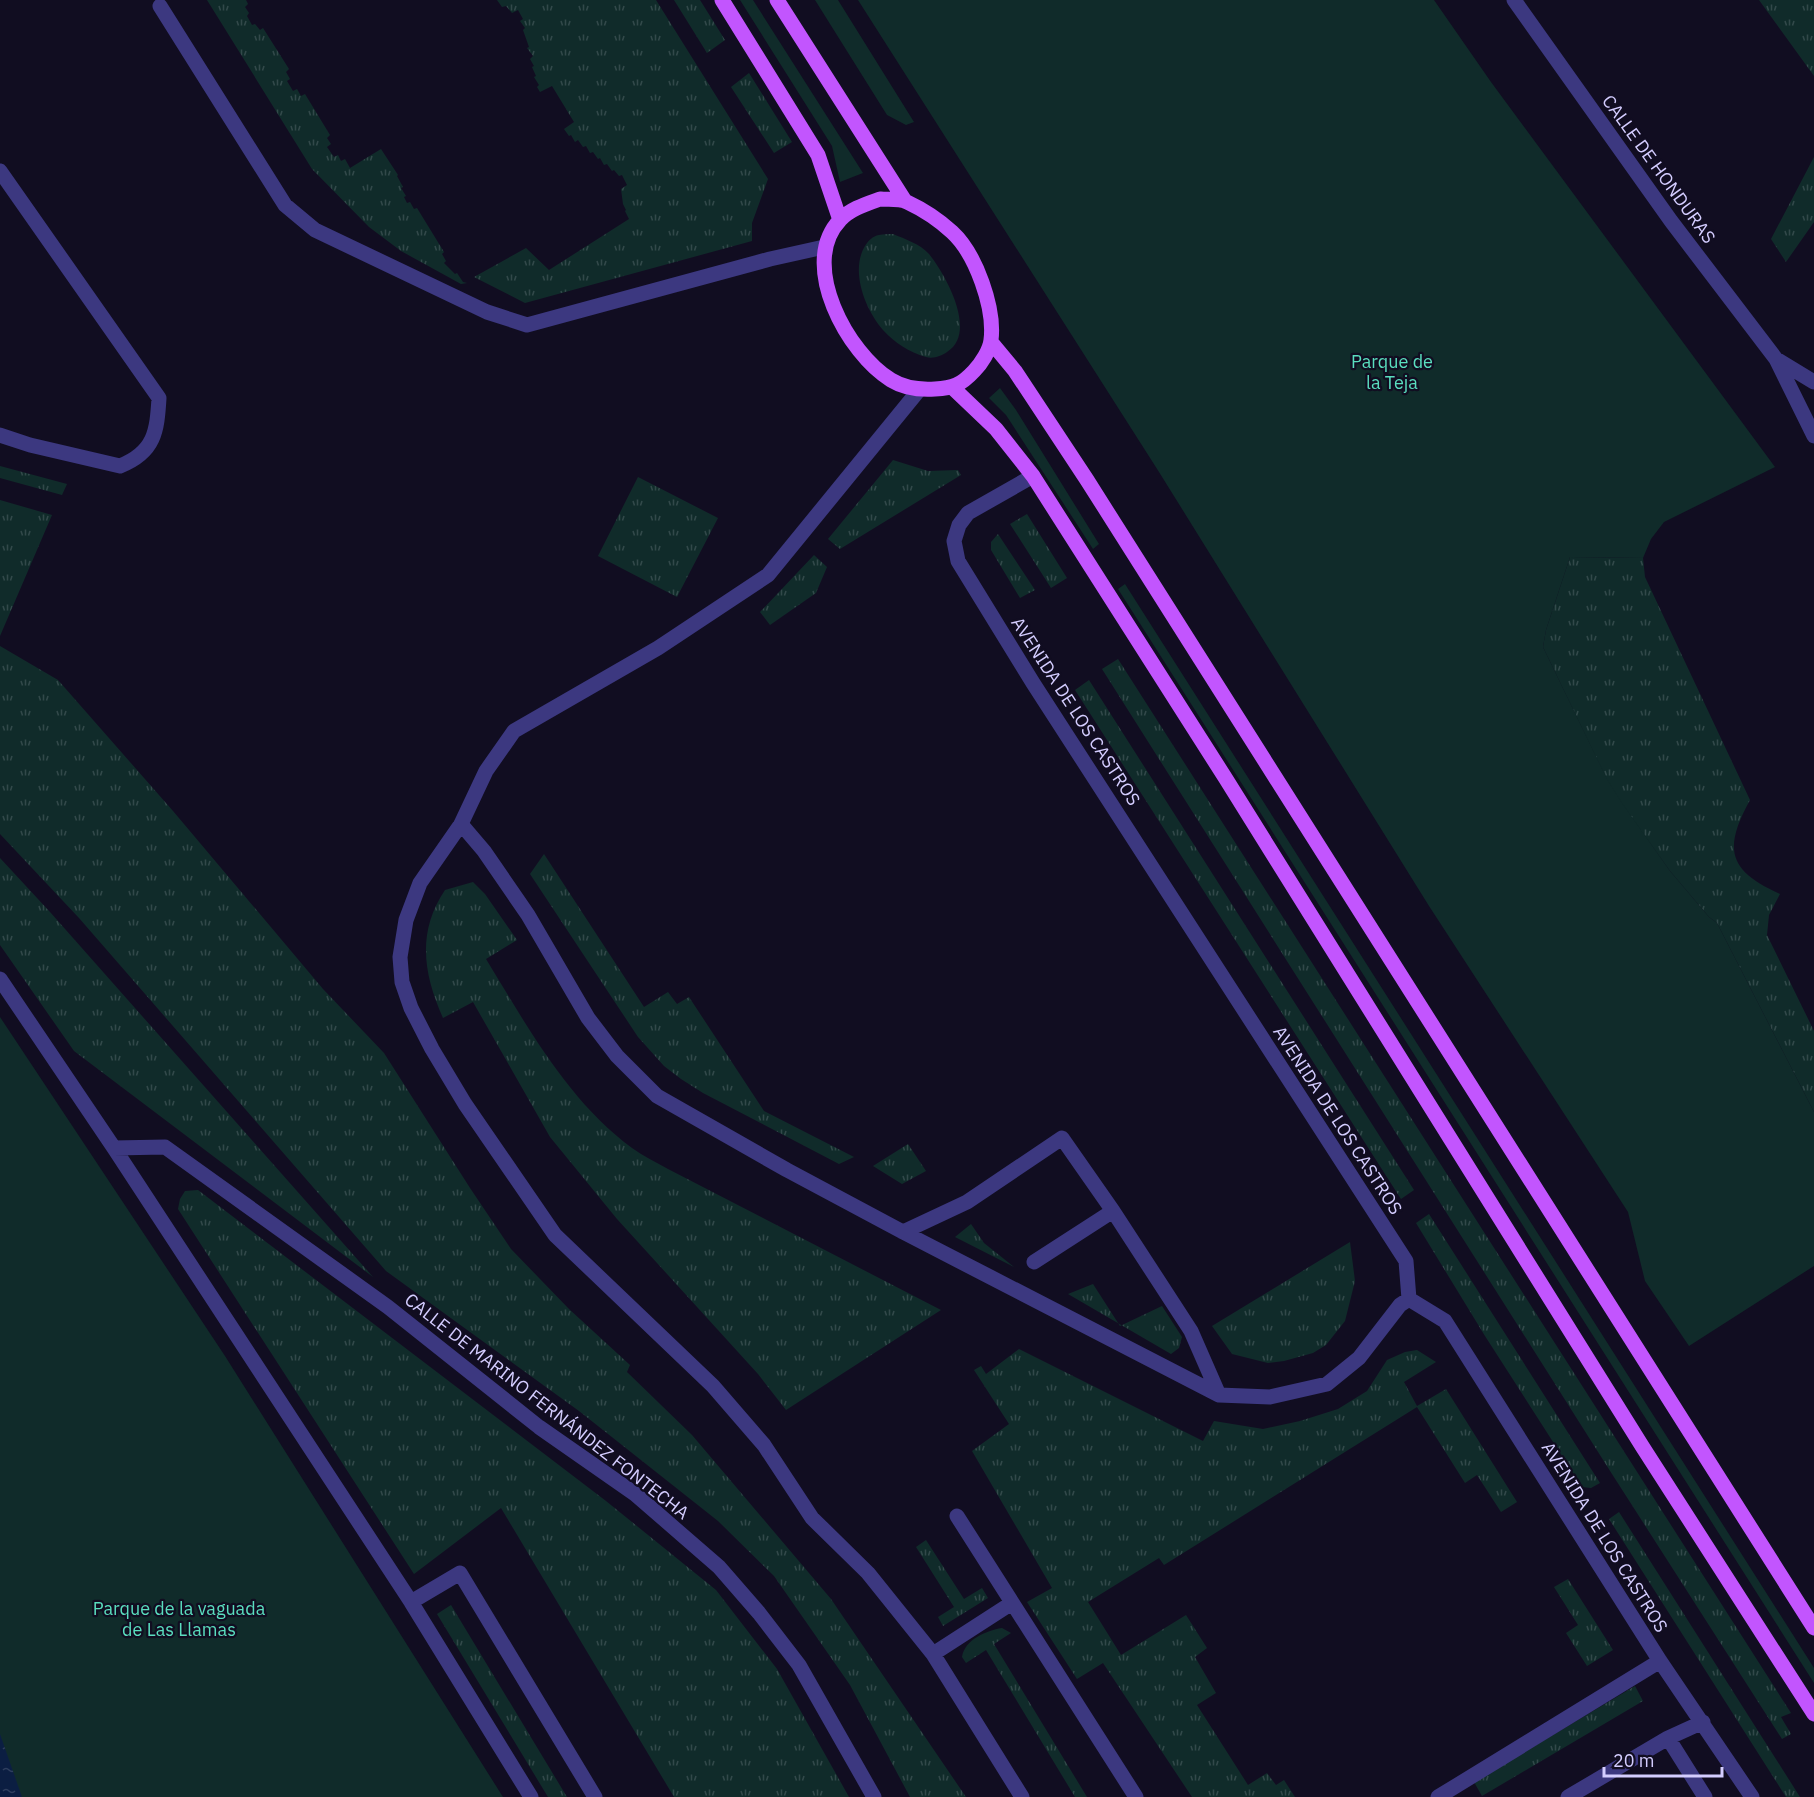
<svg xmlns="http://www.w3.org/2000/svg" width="1814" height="1797" font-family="'IBM Plex Sans',sans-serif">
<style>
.grass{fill:url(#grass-tufts)}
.green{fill:#102b2a}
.water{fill:url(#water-ripples)}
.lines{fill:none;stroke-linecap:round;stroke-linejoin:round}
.minor{stroke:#3c3880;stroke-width:15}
.major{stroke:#c255fe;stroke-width:15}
.labels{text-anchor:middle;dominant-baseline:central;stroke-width:4.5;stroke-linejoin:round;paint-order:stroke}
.street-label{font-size:18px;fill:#d4cdff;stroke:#110d21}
.park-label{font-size:18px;fill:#5adebf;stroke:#110d21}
</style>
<defs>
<pattern id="grass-tufts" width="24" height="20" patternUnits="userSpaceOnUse" patternTransform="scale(1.5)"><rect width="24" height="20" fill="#102b2a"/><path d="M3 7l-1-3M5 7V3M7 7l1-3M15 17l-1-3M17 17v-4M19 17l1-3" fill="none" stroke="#32494a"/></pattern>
<pattern id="water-ripples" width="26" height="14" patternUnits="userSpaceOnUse" patternTransform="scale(1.5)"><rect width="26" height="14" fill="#0b1e42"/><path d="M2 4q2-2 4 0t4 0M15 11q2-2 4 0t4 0" fill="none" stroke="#2e3e5e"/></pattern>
</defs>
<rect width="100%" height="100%" fill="#110d21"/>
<path class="grass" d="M207,0h39l2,4 -3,3 4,6 -2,3 5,9 3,-1 5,6 3,-2 26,41 -3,3 4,7 -3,2 6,10 4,-2 4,7 4,-2 25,41 -3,3 4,6 -4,3 7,10 4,-2 3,6 4,-2 5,9 31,-19 17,26 -1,1 6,11 -2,1 5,8 -2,1 3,6 3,-1 4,7 3,-1 27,44 -2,2 4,7 -2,2 11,11 2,-1 6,9 4,1 -6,1 -60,-33 -32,-24 -57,-58z
M497,0h159l112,179 -16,44v18l-227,62 -51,-26 52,-29 23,22 80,-51 -4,-8 1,-1 -3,-6 -2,-15 6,-4 -5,-10 -3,1 -5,-6 -2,1 -5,-7 -3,1 -4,-7 -2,1 -5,-7 -3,1 -4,-7 -3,1 -5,-7 -3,2 -4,-7 -2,1 -5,-7 10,-7 -22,-36 -12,6 -3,-5 2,-2 -5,-8 2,-1 -4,-9 2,-1 -4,-7 3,-3 -6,-8 2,-1 -6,-17 2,-2 -5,-7 3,-2 -5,-9 -6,3 -6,-7 -4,1z
M674,0h26l25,40 -18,13z
M1759,0h55v76z
M749,73l43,69 -18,11 -43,-66z
M1814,157v65l-28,40 -15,-23z
M893,234c12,5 27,10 36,20 17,21 49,79 18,98 -6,4 -14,7 -21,5 -17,-5 -31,-14 -43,-27 -18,-21 -33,-59 -18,-84 3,-5 8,-10 14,-11 4,-1 10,-1 14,-1z
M893,460l35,11 30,-1 3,5 -121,74 -12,-10z
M0,466l67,18 -5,11 -62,-17z
M638,477l80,41 -41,79 -79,-41z
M0,500l52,15 -52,121z
M1027,514l40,64 -16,10 -41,-64z
M998,534l37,56 -15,8 -29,-48v-8z
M814,555l13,12 -11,26 -46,32 -10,-13z
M1570,557l73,1 2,19 105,223c-27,49 -22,71 30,94l-11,21 -2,20 47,96v81l-97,-189 -8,-6 -39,-46 -48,-67 -15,-24 -64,-133 3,-17z
M0,646l58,34 115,131 150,178 61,64 86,135 41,61 58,60 61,56 -3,7 65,63 139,164 135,198h-56l-60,-112 -76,-109 -56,-55 -139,-110 -193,-140 -307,-353 -79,-84z
M1118,659l673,1054 -10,4 10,17 -9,5 -170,-265 -510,-805z
M1089,680l325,510 -13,9 -326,-509z
M544,854l100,153 24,-15 9,12 12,-7 75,114 90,46 -15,7 -136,-71 -22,-14 -17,-13 -26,-29 -108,-163z
M0,858l50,54 323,365 -299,-226 -74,-106z
M473,882l12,12 32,46 -31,19c41,67 82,142 146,189 11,8 24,14 36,21l273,141 -155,100 -28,-36 -141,-155 -67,-82 -77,-135 -30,16c-20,-45 -26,-86 2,-128z
M908,1144l18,27 -24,13 -29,-18z
M198,1190l408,311 110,89 61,79 72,128h-175l-173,-289 -87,66 -236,-365 2,-10 5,-8z
M1429,1214l171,269 -9,5 -9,-1 -97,-151 -69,-113z
M971,1224l13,19 30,24 -59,-30z
M1350,1242l5,39 -10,40 -19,24 -13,8 -29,8 -16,2 -36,-9 -20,-28z
M1093,1284l27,42 42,-20 20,31 -3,11 -8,6 -103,-60z
M1019,1349l184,92 11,-20 49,8 37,-8 38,-12 29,-18 20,-31 18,-8 12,-2 19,12 -32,20 13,24 29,-17 71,113 -16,10 -24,-37 -12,8 -48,-76 -253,158 -5,-7 -71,44 33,53 65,-40 21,33 -12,9 21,36 -19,12 51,80 19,-12 9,12 8,-5 11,17h-103l-89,-134 -26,16 -50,-77 25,-14 -80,-137 37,-27 -35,-54 7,-4 5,8z
M1619,1512l181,285h-14l-177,-278z
M926,1540l38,59 18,-11 6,10 -45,28 -5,-9 16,-10 -38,-60z
M1568,1579l45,71 -26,16 -21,-33 12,-8 -24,-38z
M451,1605l116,192h-19l-111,-183z
M1002,1628l9,5 -17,11 93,153h-12l-89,-147 -20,13 -4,-6c3,-18 24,-26 40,-29z
M1635,1686l8,15 -161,95 -8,-14z"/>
<path class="green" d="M740,0h13l110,173 -23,9 -8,-36z
M815,0h23l76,122 -8,3 -19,-10z
M858,0h576l57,82 284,385 -111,55 -13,17 -8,19 -73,-1 -24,73 -3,17 64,132 15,24 48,68 39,46 8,6 97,189v154l-125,80 -44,-65 -17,-69 -199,-306 -270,-434z
M1000,388l16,22 83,134 -6,5 -87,-134 -17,-17z
M1125,584l689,1084v15l-696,-1094z
M0,1017l225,339 278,441h-503z"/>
<path class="water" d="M0,1734l22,63h-22z"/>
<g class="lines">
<path class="minor" d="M1514,0l157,221 105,138 38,77
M160,6l125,199 30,25 172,82 40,13 243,-66 54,-12
M0,171l159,227c-2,33 -4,54 -39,68l-90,-21 -30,-10
M1776,359l38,23
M919,390l-151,185 -110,73 -144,83 -28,40 -25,53 -41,59 -14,37 -6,37 2,25 9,26 21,41 33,55 90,131 158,151 51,59 48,73 56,55 65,81 89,143
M1033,476l-65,37 -9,12 -5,16 4,20 75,122 373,578 3,38
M461,824l23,27 44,64 60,103 29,38 40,40 130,74 116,62 316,163 51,2 57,-13 32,-26 41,-53 9,-6
M0,979l114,169 297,454 120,195
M114,1148l51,-1 223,160 151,120 96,67 84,73 40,46 40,52 75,132
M903,1232l64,-30 95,-64 51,73 78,120 28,64
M1034,1262l79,-51
M1409,1299l36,22 215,340 92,136
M957,1516l179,281
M411,1602l49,-29 135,224
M933,1654l79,-51
M1668,1738l37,59
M1438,1797l222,-136
M1568,1797l100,-59 35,-16"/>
<path class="major" d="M722,0l96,155 22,65
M777,0l128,201
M880,199c8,1 19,-1 27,3 15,7 32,18 45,30 24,22 43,76 39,108 -1,10 -10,24 -17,31 -13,14 -21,17 -39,18 -15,1 -31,-1 -44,-9 -43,-26 -93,-116 -51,-160 10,-11 26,-16 40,-21z
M991,342l24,29 72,109 727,1148
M953,388l43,41 37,47 193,303 416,667 172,268"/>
</g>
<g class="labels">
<g class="street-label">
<text transform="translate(1659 169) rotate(54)">CALLE DE HONDURAS</text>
<text transform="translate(1076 711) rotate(57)">AVENIDA DE LOS CASTROS</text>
<text transform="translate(1338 1120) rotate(57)">AVENIDA DE LOS CASTROS</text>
<text transform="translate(547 1406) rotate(38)">CALLE DE MARINO FERNÁNDEZ FONTECHA</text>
<text transform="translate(1605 1537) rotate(58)">AVENIDA DE LOS CASTROS</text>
</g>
<g class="park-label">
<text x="1392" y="361">Parque de<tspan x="1392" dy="21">la Teja</tspan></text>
<text x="179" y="1608">Parque de la vaguada<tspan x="179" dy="21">de Las Llamas</tspan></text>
</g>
</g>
<path d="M1604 1767v9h118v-9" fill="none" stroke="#d4cdff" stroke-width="3"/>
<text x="1613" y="1767" font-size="18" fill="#d4cdff" stroke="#110d21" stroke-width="4.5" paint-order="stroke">20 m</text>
</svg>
